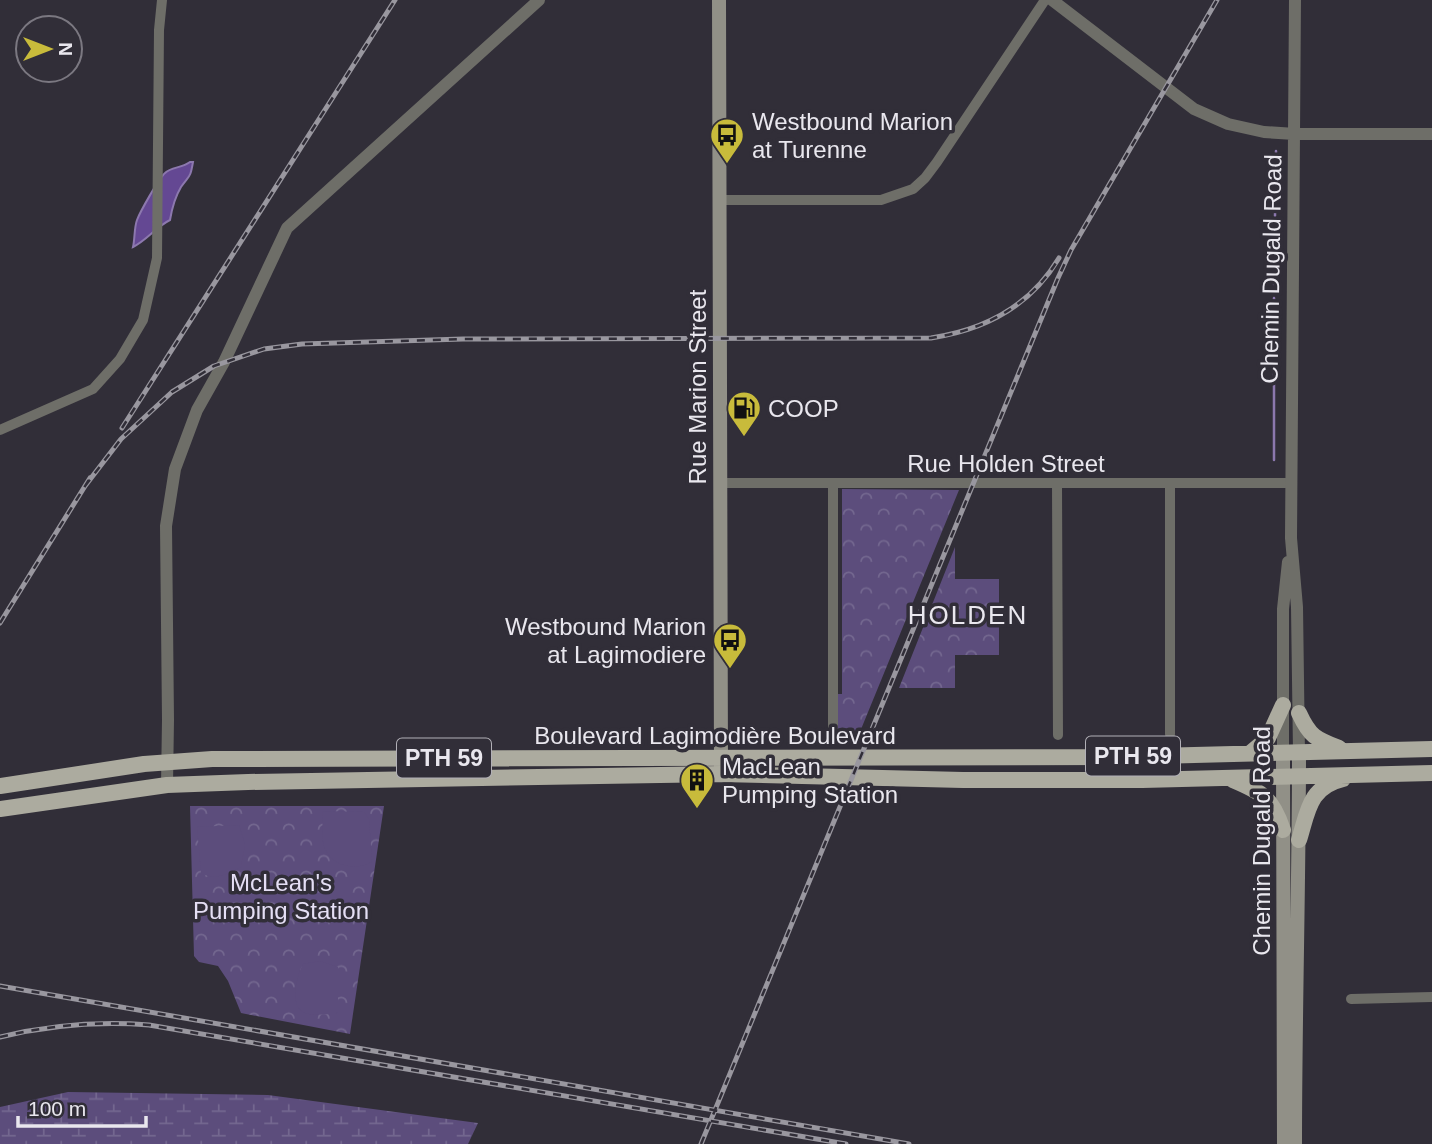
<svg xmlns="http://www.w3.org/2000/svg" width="1432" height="1144" font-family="Arial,sans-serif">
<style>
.wetland{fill:url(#wetland-marsh)}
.park{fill:url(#park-crowns)}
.garden{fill:#5c4d7c}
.water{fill:#644893;stroke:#8c78ae;stroke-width:2}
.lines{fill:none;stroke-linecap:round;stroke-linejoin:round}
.stream{stroke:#8c78ae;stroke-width:2.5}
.minor{stroke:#6e6e68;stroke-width:10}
.tertiary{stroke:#6e6e68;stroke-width:12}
.secondary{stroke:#919087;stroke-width:14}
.primary{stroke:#acab9f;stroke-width:16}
.rail-casing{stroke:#99979f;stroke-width:5}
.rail{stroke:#312e38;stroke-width:2.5;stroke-dasharray:8;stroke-linecap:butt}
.labels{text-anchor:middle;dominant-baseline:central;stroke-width:7;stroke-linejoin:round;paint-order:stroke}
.shield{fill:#312e38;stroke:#b2b0b7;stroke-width:2}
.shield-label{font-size:23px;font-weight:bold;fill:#e9e7ee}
.poi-label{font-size:24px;fill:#e9e7ee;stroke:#312e38;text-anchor:start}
.street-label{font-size:24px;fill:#e9e7ee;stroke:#312e38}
.park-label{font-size:24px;fill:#e5dff5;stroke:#312e38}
.neighbourhood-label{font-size:26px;letter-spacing:2px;fill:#e9e7ee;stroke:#312e38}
</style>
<defs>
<pattern id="wetland-marsh" width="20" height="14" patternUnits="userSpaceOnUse" patternTransform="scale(1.75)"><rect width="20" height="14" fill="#5c4d7c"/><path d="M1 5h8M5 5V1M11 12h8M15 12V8" fill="none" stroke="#73678f"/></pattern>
<pattern id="park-crowns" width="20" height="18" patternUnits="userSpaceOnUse" patternTransform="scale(1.75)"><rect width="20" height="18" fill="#5c4d7c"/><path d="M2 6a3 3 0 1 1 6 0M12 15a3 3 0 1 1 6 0" fill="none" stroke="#73678f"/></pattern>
</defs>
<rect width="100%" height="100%" fill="#312e38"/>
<path class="wetland" d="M68,1092l200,3 210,28 -10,21h-468v-37z"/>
<path class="park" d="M842,489l117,1 -102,249h-29v-45h14z
M955,547v32h44v76h-44v33h-56z
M190,806h194l-34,228 -109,-21 -13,-32 -10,-15 -19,-4 -5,-6z"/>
<path class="garden" d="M323,811l41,1 5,7 3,43c-17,9 -41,5 -48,-16 -3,-10 -1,-24 -1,-35z
M239,825l6,19 -4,23c-12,7 -27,14 -40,6l-4,-46z
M320,961l18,6v45l-3,2c-9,0 -22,2 -30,-1 -17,-7 -8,-38 -2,-49z"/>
<path class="water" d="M190,162h3c-3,17 -3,12 -12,25 -6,10 -9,21 -11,33 -14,7 -23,20 -37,27 2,-8 1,-19 4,-27 3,-8 22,-42 28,-47 6,-6 17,-5 25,-11z"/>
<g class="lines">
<path class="stream" d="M1275,216l1,-65
M1274,284l1,-54
M1274,298v162"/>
<path class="minor" d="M719,200h162l32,-11 12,-11 12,-16 108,-162
M0,430l93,-41 27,-30 23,-39 14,-62 2,-228 3,-30
M720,483h572
M1057,483l1,252
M1170,483v251
M833,730v-245
M1351,999l81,-2"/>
<path class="tertiary" d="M1052,0l142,109 34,15 36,8 31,2h137
M1295,0l-4,538 6,69 2,146
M1283,754v-145l5,-47
M167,785l1,-65 -2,-194 9,-57 22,-59 27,-48 63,-134 252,-228"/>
<path class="secondary" d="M719,0l2,769
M1283,754l1,390
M1295,1144c0,-130 4,-261 4,-391"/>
<path class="primary" d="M1299,713c11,24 17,26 40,35
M1249,754l19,-16 15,-33
M1233,780c31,13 39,18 50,50
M0,786l144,-22 68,-5 904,-2 316,-8
M0,809l167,-24 81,-3 473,-8 242,6h179l290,-7
M1299,840c9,-29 10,-53 44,-61"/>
<g class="rail-casing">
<path id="rail" d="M122,428l273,-428
M85,486l36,-47 51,-47 42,-26 50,-17 38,-5 161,-5 468,-1c54,-8 100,-33 128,-80
M0,623l90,-145
M0,986l909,158
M0,1037c50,-12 98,-16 149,-12l697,119
M701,1144l357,-866 13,-28 146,-250"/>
</g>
<use href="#rail" class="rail"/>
</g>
<defs>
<g id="bus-pin" transform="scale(1.75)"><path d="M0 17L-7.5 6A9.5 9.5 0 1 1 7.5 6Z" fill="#c8bb3b" stroke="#312e38"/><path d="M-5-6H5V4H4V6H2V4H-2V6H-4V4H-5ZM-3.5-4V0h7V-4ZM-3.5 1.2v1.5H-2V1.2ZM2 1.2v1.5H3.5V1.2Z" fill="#111"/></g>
<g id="fuel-pin" transform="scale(1.75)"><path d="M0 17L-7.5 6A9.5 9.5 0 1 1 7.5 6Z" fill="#c8bb3b" stroke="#312e38"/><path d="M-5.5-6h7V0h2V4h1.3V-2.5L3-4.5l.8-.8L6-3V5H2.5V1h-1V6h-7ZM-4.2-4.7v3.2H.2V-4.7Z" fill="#111"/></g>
<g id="building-pin" transform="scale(1.75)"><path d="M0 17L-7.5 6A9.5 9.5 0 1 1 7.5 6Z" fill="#c8bb3b" stroke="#312e38"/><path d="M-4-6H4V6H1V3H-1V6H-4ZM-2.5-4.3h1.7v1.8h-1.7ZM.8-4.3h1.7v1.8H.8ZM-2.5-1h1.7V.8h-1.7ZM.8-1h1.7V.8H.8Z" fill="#111"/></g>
</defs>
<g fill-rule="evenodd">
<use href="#bus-pin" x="727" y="135"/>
<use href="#fuel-pin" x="744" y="408"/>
<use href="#bus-pin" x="730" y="640"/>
<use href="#building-pin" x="697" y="780"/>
</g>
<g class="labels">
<g class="shield">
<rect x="1086" y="736.5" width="94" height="39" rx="5"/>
<rect x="397" y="738.5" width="94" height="39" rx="5"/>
</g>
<g class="shield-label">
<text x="1133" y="756">PTH 59</text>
<text x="444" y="758">PTH 59</text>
</g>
<g class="poi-label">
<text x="752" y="121">Westbound Marion<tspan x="752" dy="28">at Turenne</tspan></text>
<text x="768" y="408">COOP</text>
<text x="706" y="626" text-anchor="end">Westbound Marion<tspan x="706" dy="28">at Lagimodiere</tspan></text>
<text x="722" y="766">MacLean<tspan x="722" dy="28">Pumping Station</tspan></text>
</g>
<g class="street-label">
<text transform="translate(1271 269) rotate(-89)">Chemin Dugald Road</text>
<text transform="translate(697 387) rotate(-90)">Rue Marion Street</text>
<text x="1006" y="463">Rue Holden Street</text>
<text x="715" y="735">Boulevard Lagimodière Boulevard</text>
<text transform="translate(1261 841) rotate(-90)">Chemin Dugald Road</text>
</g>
<g class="park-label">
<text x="281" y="882">McLean's<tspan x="281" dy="28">Pumping Station</tspan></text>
</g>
<g class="neighbourhood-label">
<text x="968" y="615">HOLDEN</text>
</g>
</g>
<g transform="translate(49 49) rotate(90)"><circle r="33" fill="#312e38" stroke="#7b7881" stroke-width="2"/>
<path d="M0-5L12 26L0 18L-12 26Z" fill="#c8bb3b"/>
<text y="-10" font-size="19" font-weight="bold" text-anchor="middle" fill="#e9e7ee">N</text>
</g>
<path d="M18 1116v10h128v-10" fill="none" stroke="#e9e7ee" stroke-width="3.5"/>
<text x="28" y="1116" font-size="21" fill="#e9e7ee" stroke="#312e38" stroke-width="5" paint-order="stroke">100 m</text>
</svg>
